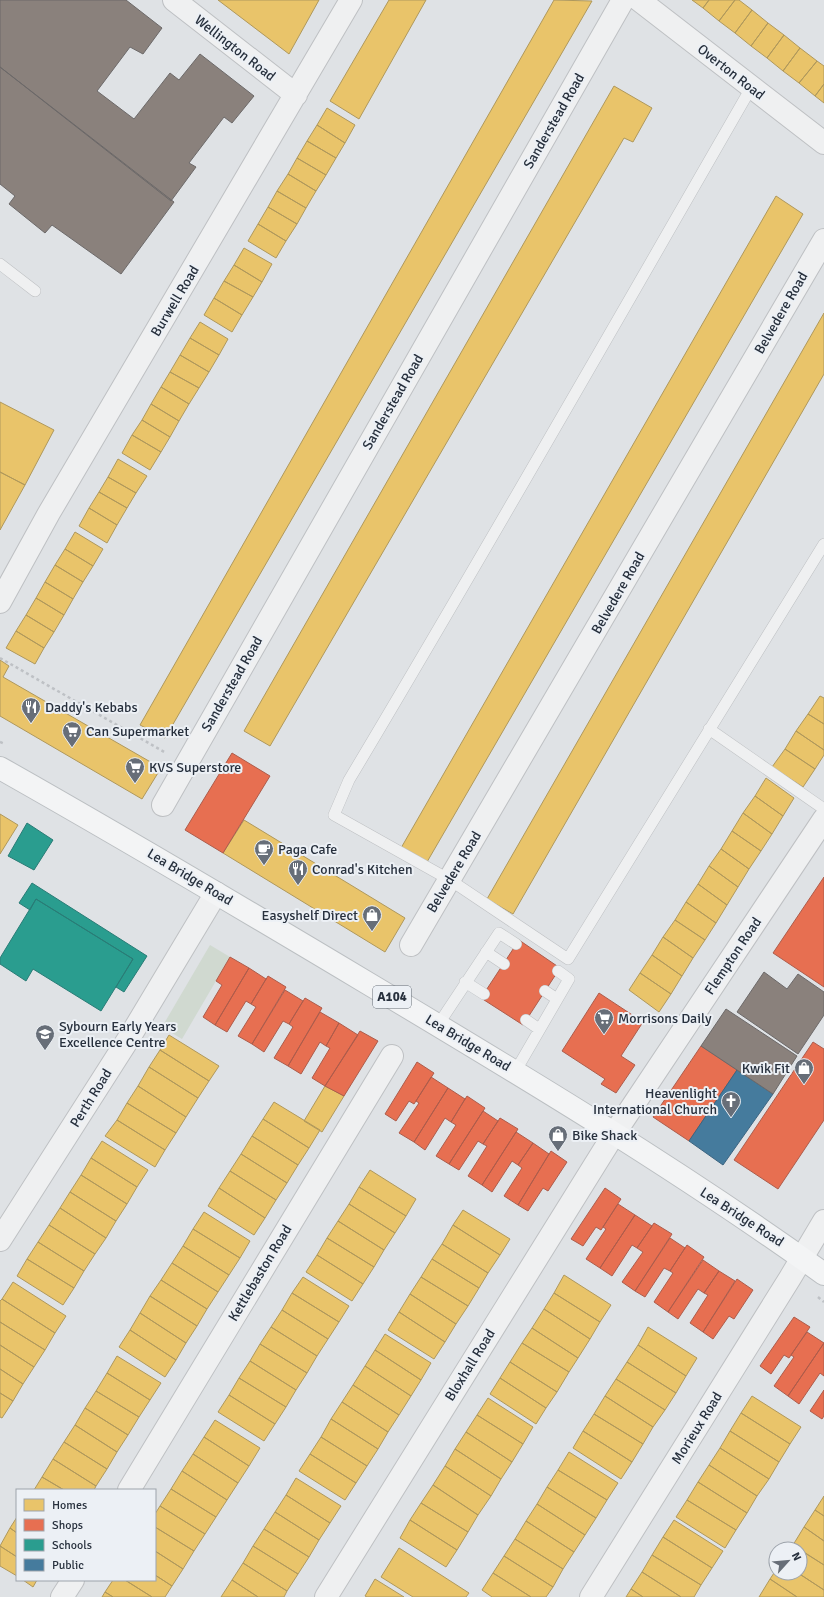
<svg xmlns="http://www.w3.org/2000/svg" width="824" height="1597" font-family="Signika,sans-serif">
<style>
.green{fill:#d0d9d0}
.homes{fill:#e9c46a;stroke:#af985c}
.shops{fill:#e76f51;stroke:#ad5c4b}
.schools{fill:#2a9d8f;stroke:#297c76}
.public{fill:#457b9d;stroke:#3c6480}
.industry{fill:#8a817c;stroke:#6c6969}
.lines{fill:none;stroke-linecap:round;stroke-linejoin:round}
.service-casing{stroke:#bec0c3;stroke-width:12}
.minor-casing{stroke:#bec0c3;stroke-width:24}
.primary-casing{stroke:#bbbfc2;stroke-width:24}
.path{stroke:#bec1c5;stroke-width:2.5;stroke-dasharray:3 3;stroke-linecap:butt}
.service{stroke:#eff0f1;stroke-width:11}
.minor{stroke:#eff0f1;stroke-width:22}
.primary{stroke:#f3f4f5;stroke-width:22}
.labels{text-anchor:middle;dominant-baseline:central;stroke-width:4;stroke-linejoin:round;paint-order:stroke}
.shield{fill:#ecf0f5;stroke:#626a74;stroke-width:1}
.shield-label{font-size:13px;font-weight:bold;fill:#27303d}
.street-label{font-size:14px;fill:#27303d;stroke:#ecf0f5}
.poi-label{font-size:14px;fill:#27303d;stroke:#ecf0f5;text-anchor:start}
</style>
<rect width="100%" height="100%" fill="#dfe2e5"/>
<path class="green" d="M210,945l20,12 -48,82 -20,-12z"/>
<path class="homes" d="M218,0h101l-30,54z
M389,0h37l-67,119 -29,-18z
M554,0l38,1 -427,737 -25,-13z
M692,0h17l-6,8z
M709,0h26l-16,21 -16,-13z
M735,0h4l13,10 -17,23 -16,-12z
M752,10l16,13 -17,23 -16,-13z
M768,23l16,12 -17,23 -16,-12z
M784,35l16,13 -17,23 -16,-13z
M800,48l17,13 -18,22 -16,-12z
M817,61l7,5v18l-9,12 -16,-13z
M824,84v19l-9,-7z
M614,86l38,22 -19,34 -9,-4 -354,608 -26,-15z
M327,108l28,17 -10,18 -28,-18z
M317,125l28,18 -9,15 -29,-17z
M307,141l29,17 -10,17 -29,-17z
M297,158l29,17 -10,16 -28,-17z
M288,174l28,17 -10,17 -29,-17z
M277,191l29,17 -9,16 -29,-17z
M776,196l27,18 -376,648 -26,-14z
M268,207l29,17 -11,17 -28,-17z
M258,224l28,17 -10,17 -28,-17z
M244,248l28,16 -10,18 -28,-17z
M234,265l28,17 -9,15 -29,-16z
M224,281l29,16 -11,18 -28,-17z
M214,298l28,17 -10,17 -28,-17z
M824,313v61l-311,540 -26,-15z
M200,322l28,17 -9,16 -29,-17z
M190,338l29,17 -10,17 -29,-17z
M180,355l29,17 -10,16 -29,-16z
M170,372l29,16 -10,16 -28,-17z
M161,387l28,17 -10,17 -28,-17z
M0,402l54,28 -29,55 -25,-13z
M151,404l28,17 -9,16 -28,-17z
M142,420l28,17 -9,15 -29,-17z
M132,435l29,17 -11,18 -28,-17z
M118,459l29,17 -11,17 -28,-16z
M0,472l25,13 -25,45z
M108,477l28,16 -9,15 -28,-16z
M99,492l28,16 -10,17 -28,-17z
M89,508l28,17 -10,18 -28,-17z
M75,532l28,17 -10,17 -28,-17z
M65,549l28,17 -10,16 -28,-17z
M55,565l28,17 -10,17 -28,-17z
M45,582l28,17 -9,16 -28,-17z
M36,598l28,17 -10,17 -28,-17z
M26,615l28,17 -10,16 -28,-17z
M16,631l28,17 -9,16 -29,-16z
M0,660l9,6 -6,11 158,91 -19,31 -142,-83z
M820,696l4,2v26l-16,-10z
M808,714l16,10v26l-28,-19z
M796,731l28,19v5l-9,14 -30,-20z
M785,749l30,20 -12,18 -31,-20z
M766,778l28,20 -11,18 -28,-20z
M755,796l28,20 -11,18 -29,-21z
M743,813l29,21 -11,17 -29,-20z
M0,814l18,11 -18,29z
M244,820l161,98 -20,34 -162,-99z
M732,831l29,20 -12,18 -28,-20z
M721,849l28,20 -11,18 -29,-21z
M709,866l29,21 -11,18 -29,-21z
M698,884l29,21 -11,18 -30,-21z
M686,902l30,21 -11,17 -30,-20z
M675,920l30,20 -12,18 -30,-21z
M663,937l30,21 -11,18 -30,-21z
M652,955l30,21 -11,18 -31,-21z
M640,973l31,21 -12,18 -30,-22z
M169,1035l50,31 -10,15 -49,-31z
M160,1050l49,31 -11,17 -49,-31z
M149,1067l49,31 -12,19 -48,-31z
M138,1086l48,31 -10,16 -49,-30z
M325,1086l19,10 -22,36 -18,-11z
M274,1102l46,28 -11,18 -46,-29z
M127,1103l49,30 -11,17 -48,-30z
M263,1119l46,29 -11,17 -46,-29z
M117,1120l48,30 -10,17 -50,-31z
M252,1136l46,29 -11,18 -46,-29z
M102,1141l46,29 -11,17 -46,-29z
M241,1154l46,29 -11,17 -46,-29z
M91,1158l46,29 -10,17 -46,-29z
M370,1170l46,29 -10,17 -47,-29z
M230,1171l46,29 -11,18 -46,-30z
M81,1175l46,29 -11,17 -46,-29z
M359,1187l47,29 -11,17 -46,-29z
M219,1188l46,30 -11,17 -46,-29z
M70,1192l46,29 -10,17 -46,-30z
M349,1204l46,29 -11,17 -46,-29z
M60,1208l46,30 -11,16 -46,-29z
M463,1210l47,29 -10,16 -47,-30z
M204,1212l46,29 -10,17 -47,-29z
M338,1221l46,29 -10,17 -47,-29z
M49,1225l46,29 -11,17 -46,-29z
M453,1225l47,30 -12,18 -46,-29z
M193,1229l47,29 -11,17 -46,-29z
M327,1238l47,29 -11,17 -46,-29z
M38,1242l46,29 -10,17 -47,-29z
M442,1244l46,29 -9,15 -47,-29z
M183,1246l46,29 -11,17 -46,-29z
M317,1255l46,29 -11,17 -46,-29z
M27,1259l47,29 -11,17 -46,-29z
M432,1259l47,29 -11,18 -47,-29z
M172,1263l46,29 -11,17 -46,-29z
M564,1275l47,30 -11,17 -46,-29z
M303,1277l46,29 -10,16 -47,-29z
M421,1277l47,29 -12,18 -46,-30z
M161,1280l46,29 -10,17 -47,-30z
M13,1282l53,34 -11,17 -53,-34z
M292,1293l47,29 -11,17 -46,-29z
M554,1293l46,29 -10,17 -46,-30z
M410,1294l46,30 -11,18 -46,-30z
M150,1296l47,30 -11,17 -46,-30z
M2,1299l53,34 -10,17 -45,-28v-21z
M544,1309l46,30 -12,19 -46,-30z
M282,1310l46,29 -11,17 -46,-29z
M399,1312l46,30 -11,17 -46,-29z
M140,1313l46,30 -10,17 -46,-30z
M0,1322l45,28 -11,17 -34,-22z
M271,1327l46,29 -10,17 -47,-29z
M648,1327l49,31 -11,18 -48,-31z
M532,1328l46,30 -9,14 -47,-29z
M130,1330l46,30 -11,17 -46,-30z
M385,1334l46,29 -10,17 -46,-30z
M522,1343l47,29 -12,20 -47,-30z
M260,1344l47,29 -11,17 -46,-29z
M0,1345l34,22 -11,17 -23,-15z
M638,1345l48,31 -10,17 -49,-31z
M375,1350l46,30 -10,16 -46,-30z
M117,1356l44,27 -11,17 -43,-27z
M250,1361l46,29 -10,17 -47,-29z
M510,1362l47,30 -11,16 -46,-30z
M627,1362l49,31 -11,17 -49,-31z
M365,1366l46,30 -12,19 -46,-30z
M0,1369l23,15 -10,17 -13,-8z
M107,1373l43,27 -11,17 -43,-26z
M239,1378l47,29 -11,17 -46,-29z
M500,1378l46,30 -10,16 -46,-30z
M616,1379l49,31 -12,17 -48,-31z
M353,1385l46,30 -11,17 -46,-30z
M96,1391l43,26 -11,18 -43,-27z
M0,1393l13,8 -11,17 -2,-1z
M229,1395l46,29 -11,17 -46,-29z
M605,1396l48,31 -10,17 -49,-30z
M752,1396l49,31 -11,17 -49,-31z
M488,1398l45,29 -10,17 -46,-29z
M342,1402l46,30 -10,17 -47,-30z
M85,1408l43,27 -11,17 -42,-27z
M741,1413l49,31 -11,18 -49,-31z
M594,1414l49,30 -11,18 -49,-31z
M477,1415l46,29 -11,18 -46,-30z
M331,1419l47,30 -11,17 -46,-29z
M215,1420l45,28 -11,18 -45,-29z
M75,1425l42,27 -10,17 -43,-27z
M583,1431l49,31 -11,17 -48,-31z
M730,1431l49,31 -10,17 -49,-31z
M466,1432l46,30 -11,17 -46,-30z
M204,1437l45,29 -11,17 -45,-29z
M321,1437l46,29 -11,17 -46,-29z
M64,1442l43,27 -11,17 -43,-27z
M720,1448l49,31 -12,17 -48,-31z
M455,1449l46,30 -10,17 -46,-30z
M569,1452l49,31 -11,17 -49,-30z
M193,1454l45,29 -11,17 -45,-29z
M310,1454l46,29 -11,17 -46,-29z
M53,1459l43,27 -2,4h-30l-22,-13z
M709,1465l48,31 -10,17 -49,-31z
M445,1466l46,30 -13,19 -45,-30z
M558,1470l49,30 -11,18 -49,-31z
M182,1471l45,29 -11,17 -45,-28z
M42,1477l22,13h-30z
M296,1478l45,28 -11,17 -44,-28z
M698,1482l49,31 -11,17 -49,-30z
M433,1485l45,30 -10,17 -47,-29z
M547,1487l49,31 -11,17 -48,-31z
M171,1489l45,28 -11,17 -45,-28z
M286,1495l44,28 -11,17 -44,-28z
M824,1496v20l-9,-6z
M687,1500l49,30 -11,18 -49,-31z
M421,1503l47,29 -11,18 -47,-30z
M537,1504l48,31 -11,17 -48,-31z
M160,1506l45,28 -11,17 -39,-24v-13z
M815,1510l9,6v25l-20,-14z
M275,1512l44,28 -10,17 -45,-28z
M17,1517v16l-7,-5z
M410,1520l47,30 -11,17 -46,-29z
M674,1520l49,31 -11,17 -49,-31z
M526,1521l48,31 -11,17 -48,-30z
M155,1527l39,24 -11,18 -28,-18z
M804,1527l20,14v24l-31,-20z
M10,1528l7,5v24l-17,-11z
M264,1529l45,28 -11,17 -45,-28z
M663,1537l49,31 -11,17 -49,-30z
M515,1539l48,30 -10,18 -49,-31z
M0,1546l17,11v19l-17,-10z
M253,1546l45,28 -11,17 -44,-28z
M399,1548l70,45 -3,4h-53l-32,-20z
M800,1550l24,15v25l-26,-17h2z
M155,1551l28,18 -11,17 -17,-11z
M652,1555l49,30 -7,12h-13l-39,-25z
M504,1556l49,31 -7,10h-15l-38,-24z
M243,1563l44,28 -3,6h-26l-26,-17z
M776,1570v3h22l26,17v7h-27l-27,-18z
M642,1572l39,25h-38l-12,-8z
M493,1573l38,24h-39l-10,-7z
M155,1575l17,11 -7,11h-13l-27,-17h30z
M375,1579l29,18h-37l-2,-1z
M770,1579l27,18h-38z
M23,1580h14l-4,7z
M113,1580h12l27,17h-39l-8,-5z
M232,1580l26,17h-37z
M631,1589l12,8h-17z
M105,1592l8,5h-11z"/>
<path class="shops" d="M232,753l38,23 -47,77 -38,-23z
M824,877v110l-51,-34z
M519,940l41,28 -37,57 -42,-27z
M230,957l19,11 -34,57 -12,-8 19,-32 -6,-4z
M249,968l17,11 -15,25 -5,-3 -19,31 -12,-7z
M268,976l18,11 -34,57 -14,-8 18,-29 -5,-3z
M285,990l18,11 -14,23 -6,-3 -19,31 -12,-8z
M599,993l44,29 -22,34 14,9 -19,28 -15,-9 4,-5 -43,-28z
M305,998l17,10 -34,58 -14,-8 19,-31 -4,-3z
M320,1012l19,11 -13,23 -6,-4 -19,32 -13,-8z
M339,1023l19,12 -33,51 -13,-8 18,-30 -4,-2z
M360,1031l18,10 -34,55 -19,-10z
M813,1042l11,7v71l-46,69 -44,-29z
M701,1046l36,24 -48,71 -36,-24z
M417,1062l17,11 -20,31 -5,-3 -13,20 -11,-7z
M431,1077l17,11 -34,54 -15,-9 20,-30 -3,-2z
M448,1088l17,11 -14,23 -6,-4 -20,32 -11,-8z
M467,1096l18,12 -36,56 -13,-8 20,-31 -5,-3z
M483,1111l15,10 -15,23 -5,-3 -19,29 -10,-6z
M500,1118l18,11 -36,56 -14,-9 19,-30 -4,-2z
M516,1132l17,11 -15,22 -6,-4 -20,31 -10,-7z
M533,1143l16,11 -31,51 -14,-9 18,-28 -4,-3z
M551,1151l16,11 -19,29 -5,-3 -15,23 -10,-6z
M605,1188l16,11 -20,31 -5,-3 -13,19 -12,-7z
M618,1204l17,11 -35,53 -14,-9 20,-30 -3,-2z
M635,1215l17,11 -15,22 -5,-3 -20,31 -12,-8z
M654,1223l18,11 -37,57 -13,-9 21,-30 -6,-4z
M670,1238l15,10 -15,23 -6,-3 -19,29 -10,-6z
M687,1245l17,12 -36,55 -14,-10 19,-29 -3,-2z
M703,1260l16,11 -15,22 -6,-4 -20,30 -10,-7z
M719,1271l16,10 -32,51 -13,-9 18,-28 -4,-2z
M737,1279l16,11 -19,29 -5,-3 -16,23 -10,-7z
M794,1317l16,10 -21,31 -5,-3 -13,19 -11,-8z
M807,1332l17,11 -36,53 -14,-10 20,-29 -3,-2z
M824,1343v33l-4,-3 -21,31 -11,-8z
M824,1390v26l-2,3 -12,-8z"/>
<path class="schools" d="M27,823l26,17 -19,30 -26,-14z
M32,883l115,73 -23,36 -8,-5 17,-28 -97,-60 -6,11 -11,-7z
M36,899l97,60 -32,52 -68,-42 -7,12 -26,-17v-6z"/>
<path class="public" d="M737,1070l36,24 -50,71 -34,-24z"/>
<path class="industry" d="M0,0h126l36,28 -19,26 -13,-7 -33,44 37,28 36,-46 9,7 21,-26 54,42 -22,27 -8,-6 -35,46 7,4 -25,34 -171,-134z
M0,67l174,135 -53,72 -69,-49 -7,8 -36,-29 6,-8 -15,-12z
M764,972l23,17 11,-15 26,18v23l-26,39 -61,-42z
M726,1009l71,47 -24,38 -72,-48z"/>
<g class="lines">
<g class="service-casing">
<path id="service" d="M751,88c-133,231 -265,463 -402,692l-15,35 116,65 118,79 256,-415
M0,264l35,27
M709,729l115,80
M486,952l18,12
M465,982l19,12
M545,991l12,8
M526,1020l13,9
M438,1025l61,-92 17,11
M515,1072l54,-93 -11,-8"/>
</g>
<g class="minor-casing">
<path id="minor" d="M174,0l122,95
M639,0l185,143
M0,602l49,-89 302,-513
M163,805l460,-805
M411,945l413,-705
M0,1240l129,-202 87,-145
M129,1490l263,-434
M62,1597l11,-17
M326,1597l288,-463 210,-315
M591,1597l199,-319 34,-57"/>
</g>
<g class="primary-casing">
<path id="primary" d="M0,768c124,70 247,143 369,216 154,92 309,185 455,290"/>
</g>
<path class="path" d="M0,658l166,95
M0,742l5,2
M818,1297l6,5"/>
<use href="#service" class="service"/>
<use href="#minor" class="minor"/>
<use href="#primary" class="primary"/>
</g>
<defs>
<g id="restaurant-pin" transform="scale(1)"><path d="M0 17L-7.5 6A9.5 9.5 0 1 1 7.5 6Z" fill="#676e78" stroke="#ecf0f5"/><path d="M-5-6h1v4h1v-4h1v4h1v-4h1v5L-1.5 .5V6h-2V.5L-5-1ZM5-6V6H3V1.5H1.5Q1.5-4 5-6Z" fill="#fff"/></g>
<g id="supermarket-pin" transform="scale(1)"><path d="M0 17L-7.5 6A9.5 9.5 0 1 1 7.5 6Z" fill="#676e78" stroke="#ecf0f5"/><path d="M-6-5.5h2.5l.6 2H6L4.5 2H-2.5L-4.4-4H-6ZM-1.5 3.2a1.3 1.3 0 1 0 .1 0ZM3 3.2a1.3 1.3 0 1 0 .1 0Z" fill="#fff"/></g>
<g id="cafe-pin" transform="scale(1)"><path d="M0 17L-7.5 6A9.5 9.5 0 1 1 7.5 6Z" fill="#676e78" stroke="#ecf0f5"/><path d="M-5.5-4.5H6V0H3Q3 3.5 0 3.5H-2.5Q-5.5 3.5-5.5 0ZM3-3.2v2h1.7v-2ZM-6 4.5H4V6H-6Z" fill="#fff"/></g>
<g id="shop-pin" transform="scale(1)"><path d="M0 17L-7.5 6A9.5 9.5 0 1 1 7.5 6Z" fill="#676e78" stroke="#ecf0f5"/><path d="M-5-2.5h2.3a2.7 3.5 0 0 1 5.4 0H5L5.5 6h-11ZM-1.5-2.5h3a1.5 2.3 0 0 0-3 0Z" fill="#fff"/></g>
<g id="school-pin" transform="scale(1)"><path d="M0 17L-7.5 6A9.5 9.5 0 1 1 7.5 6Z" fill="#676e78" stroke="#ecf0f5"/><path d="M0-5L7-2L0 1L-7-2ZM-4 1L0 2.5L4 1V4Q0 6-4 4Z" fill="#fff"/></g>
<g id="church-pin" transform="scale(1)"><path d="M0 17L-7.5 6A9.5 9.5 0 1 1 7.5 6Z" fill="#676e78" stroke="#ecf0f5"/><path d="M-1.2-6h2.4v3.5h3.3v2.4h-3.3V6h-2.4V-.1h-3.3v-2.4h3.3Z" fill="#fff"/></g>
</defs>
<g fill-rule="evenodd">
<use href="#restaurant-pin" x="31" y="707"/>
<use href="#supermarket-pin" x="72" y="731"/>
<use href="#supermarket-pin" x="135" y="767"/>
<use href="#cafe-pin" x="264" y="849"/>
<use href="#restaurant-pin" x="298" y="869"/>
<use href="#shop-pin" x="372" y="915"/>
<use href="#supermarket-pin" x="604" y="1018"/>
<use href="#school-pin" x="45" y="1034"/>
<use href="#shop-pin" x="804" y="1068"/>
<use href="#church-pin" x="731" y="1101"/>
<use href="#shop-pin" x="558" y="1135"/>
</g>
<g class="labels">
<rect class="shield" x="373" y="986" width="38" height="22" rx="3"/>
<g class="shield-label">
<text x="392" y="997">A104</text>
</g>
<g class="street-label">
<text transform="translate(235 48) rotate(38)">Wellington Road</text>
<text transform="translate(731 72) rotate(38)">Overton Road</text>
<text transform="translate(554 121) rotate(-60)">Sanderstead Road</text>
<text transform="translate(175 301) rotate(-59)">Burwell Road</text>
<text transform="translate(781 313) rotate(-60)">Belvedere Road</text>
<text transform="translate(393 402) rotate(-60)">Sanderstead Road</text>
<text transform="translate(618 593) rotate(-60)">Belvedere Road</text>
<text transform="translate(232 684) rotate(-60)">Sanderstead Road</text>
<text transform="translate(454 872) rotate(-59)">Belvedere Road</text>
<text transform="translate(190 877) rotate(31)">Lea Bridge Road</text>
<text transform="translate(733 956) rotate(-56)">Flempton Road</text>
<text transform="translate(468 1043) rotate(31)">Lea Bridge Road</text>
<text transform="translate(91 1098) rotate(-58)">Perth Road</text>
<text transform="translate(742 1217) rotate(33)">Lea Bridge Road</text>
<text transform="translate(260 1273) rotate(-59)">Kettlebaston Road</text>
<text transform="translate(470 1365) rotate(-58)">Bloxhall Road</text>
<text transform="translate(697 1428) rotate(-58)">Morieux Road</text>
</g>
<g class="poi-label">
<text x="45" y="707">Daddy's Kebabs</text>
<text x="86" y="731">Can Supermarket</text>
<text x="149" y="767">KVS Superstore</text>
<text x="278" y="849">Paga Cafe</text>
<text x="312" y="869">Conrad's Kitchen</text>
<text x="358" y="915" text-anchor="end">Easyshelf Direct</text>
<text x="618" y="1018">Morrisons Daily</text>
<text x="59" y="1026">Sybourn Early Years<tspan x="59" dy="16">Excellence Centre</tspan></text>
<text x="790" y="1068" text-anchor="end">Kwik Fit</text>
<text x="717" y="1093" text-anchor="end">Heavenlight<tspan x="717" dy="16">International Church</tspan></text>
<text x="572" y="1135">Bike Shack</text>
</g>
</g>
<rect x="16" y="1489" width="140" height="92" fill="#ecf0f5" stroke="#9da3ab"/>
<rect x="24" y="1499" width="20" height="12" fill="#e9c46a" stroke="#9da3ab"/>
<text x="52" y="1509" font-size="12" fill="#27303d">Homes</text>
<rect x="24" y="1519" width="20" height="12" fill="#e76f51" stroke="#9da3ab"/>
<text x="52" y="1529" font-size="12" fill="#27303d">Shops</text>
<rect x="24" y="1539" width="20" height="12" fill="#2a9d8f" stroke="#9da3ab"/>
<text x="52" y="1549" font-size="12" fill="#27303d">Schools</text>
<rect x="24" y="1559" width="20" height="12" fill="#457b9d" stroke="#9da3ab"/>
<text x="52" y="1569" font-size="12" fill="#27303d">Public</text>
<g transform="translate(788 1561) rotate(63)"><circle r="19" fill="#ecf0f5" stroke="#9da3ab"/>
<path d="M0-3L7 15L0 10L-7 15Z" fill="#676e78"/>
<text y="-6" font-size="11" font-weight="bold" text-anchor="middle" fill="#27303d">N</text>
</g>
</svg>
